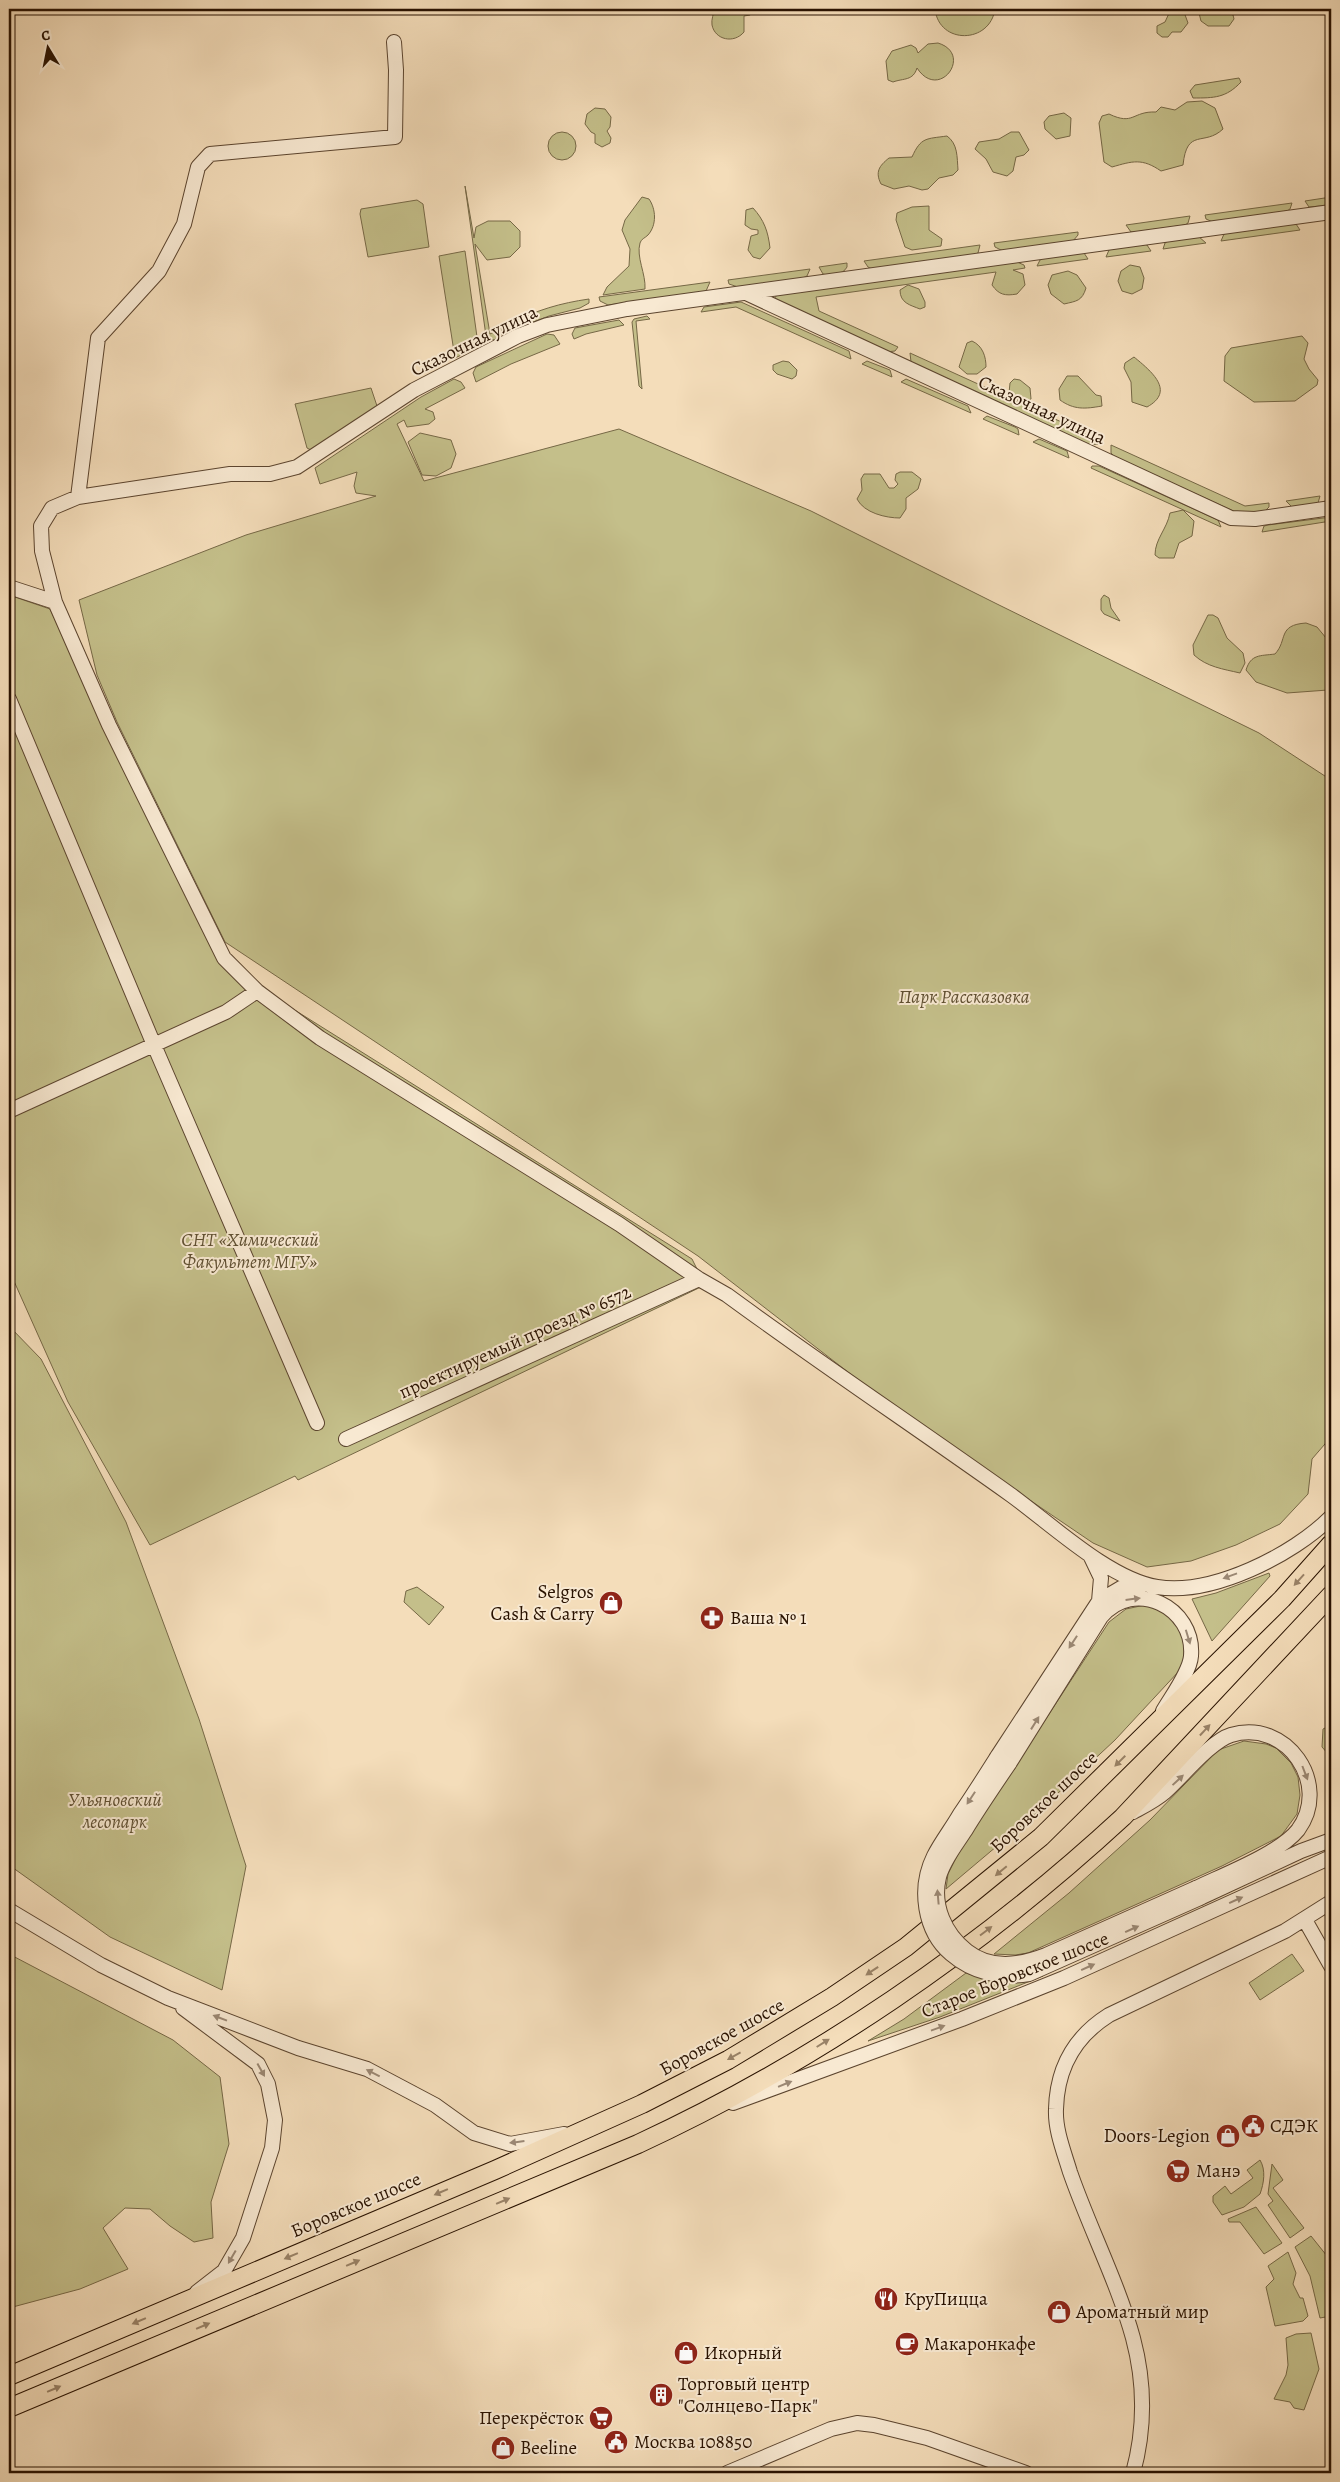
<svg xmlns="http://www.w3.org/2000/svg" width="1340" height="2482" font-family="Alegreya,serif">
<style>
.green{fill:#c4bf8a;stroke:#766846}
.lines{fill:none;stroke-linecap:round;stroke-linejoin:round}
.minor-casing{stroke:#5c452f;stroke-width:16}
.major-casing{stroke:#291201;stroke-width:20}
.minor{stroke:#f8e9d2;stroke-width:14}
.major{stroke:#f4ddba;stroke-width:18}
.minor-bridge-casing{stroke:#5c452f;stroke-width:16;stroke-linecap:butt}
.minor-bridge{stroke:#f8e9d2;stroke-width:14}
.oneway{fill:#9b8874}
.oneway2{fill:#998267}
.labels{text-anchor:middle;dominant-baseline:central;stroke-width:4;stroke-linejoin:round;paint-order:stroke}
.street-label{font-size:19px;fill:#291201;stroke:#f8e9d2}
.park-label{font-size:19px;font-style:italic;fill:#5f4f31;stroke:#f8e9d2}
.poi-label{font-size:19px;fill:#291201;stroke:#f8e9d2;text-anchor:start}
</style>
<rect width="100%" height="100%" fill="#f4ddba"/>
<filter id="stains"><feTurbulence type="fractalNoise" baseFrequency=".004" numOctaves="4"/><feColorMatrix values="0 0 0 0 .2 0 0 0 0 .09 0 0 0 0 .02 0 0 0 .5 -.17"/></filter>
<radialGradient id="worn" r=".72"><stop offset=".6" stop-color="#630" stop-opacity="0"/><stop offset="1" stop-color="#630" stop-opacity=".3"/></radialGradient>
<path class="green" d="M714,9h43l-7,6 -6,1v16c-10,12 -29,8 -32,-7 -1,-6 2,-11 2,-16z
M935,9h60c-5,35 -56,36 -60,0z
M1171,9h15l-2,3 4,11 -7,9h-9l-4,5h-6l-5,-4v-7l8,-4z
M1198,9h27l8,6 1,4 -5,7h-21l-7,-5z
M938,43c36,11 1,59 -21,25 -4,13 -13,10 -24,14l-5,-2 -2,-19 6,-10 19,-6 5,3 2,5 10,-9z
M1239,78l2,4c-15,16 -27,16 -48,16l-3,-7 5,-6z
M1202,101l13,7 8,21c-19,18 -36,-2 -40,36l-22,6c-19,-13 -28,-10 -49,-4l-8,-5 -5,-39 3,-7 7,-2c25,12 23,-3 47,-2l5,-5 14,3 12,-8z
M595,108l10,1 6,8 -1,10 -3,4 4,7 -1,5 -8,4 -7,-4v-9l-4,-2 -6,-8 2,-10z
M1064,113l7,5 -1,18 -14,3 -11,-10 -1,-7 5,-6z
M548 146a14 14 0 1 1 28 0a14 14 0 1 1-28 0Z
M1011,132h8l10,18 -5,5 -8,2 -3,14 -6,5 -14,-4 -7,-13 -11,-10 4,-7 20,-3z
M947,136c11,8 10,21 11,34l-5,5 -14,3 -11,11 -6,1 -13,-4 -15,3 -13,-5c-6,-12 -2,-18 8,-26l23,-1c9,-20 14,-18 35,-21z
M465,186l9,52 2,-11 12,-6h22l10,10v16l-10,10 -23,3 -12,-16 15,90 12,-6 -1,7 -6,5 -7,-1 -2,-3z
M642,197l7,2c7,10 8,26 -1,36 -3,3 -7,4 -8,8 -4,14 6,31 5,46l-42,6 4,-8 22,-21 1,-17 -8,-19 3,-10z
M1331,197v8l-22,2 -4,-6z
M417,200l6,4 6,43 -61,10 -8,-43 1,-5z
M1292,203l-2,6 -3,2 -74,11 -7,-3 -1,-4z
M929,206v24l13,9 -1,7 -29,4 -7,-3 -9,-27 1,-7 15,-6z
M753,208c11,12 15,23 17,40l-10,11 -7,-2 -5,-7 3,-14 7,-2v-4l-7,-1 -6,-4 1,-15z
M1190,216l-2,7 -3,2 -50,7h-4l-5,-7z
M1293,223l3,1 4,6 -79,11 3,-7 3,-1z
M1078,232v3l-5,6 -70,10 -8,-4 -1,-4z
M1198,236l8,7 -43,6 2,-6 3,-2z
M1144,244l3,1 4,6 -45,6 3,-7 3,-2z
M980,245l-2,8 -4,2 -102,14 -4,-2 -4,-6z
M465,251l13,93 -4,5 -19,9 -16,-102z
M1080,253h4l4,6 -51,7 3,-6 3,-2z
M1017,262l7,3 1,3 -12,2 10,4 2,11 -8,9c-12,2 -18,1 -25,-9l4,-13 -180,25 3,14 79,36 -3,4 -9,1 -112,-53 3,-4z
M847,263v4c-4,8 -16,9 -24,7l-4,-7z
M1130,265l10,2 4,11 -2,11 -10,5 -10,-3 -4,-10 3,-10z
M810,269l-3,7 -4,2 -65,9 -9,-3 -1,-4z
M1068,271l9,4 9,13c-4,13 -9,13 -22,16l-13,-10 -3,-9 4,-10z
M710,282l-4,9 -4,1 -94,13 -8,-4 -1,-4z
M908,285l11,4 6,13v5l-5,2c-10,-4 -20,-6 -20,-19z
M589,299v4l-9,5 -31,8 -34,13 -4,-2 -1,-3c26,-14 51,-21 79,-25z
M741,302l108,49 2,8 -115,-52 -35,5 3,-5z
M647,316l3,3 -14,2 6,68 -3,-3 -7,-64 2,-3z
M619,320l5,5 -38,9 -12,5 -2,-5 3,-6z
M547,334l7,1 6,9 -49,20 -35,18 -3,-9 3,-6z
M1302,336l6,7 -4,16 5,10 9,11 -1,5 -22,16 -41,1 -30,-21 1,-25 6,-8z
M972,341c11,5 14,16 14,26l-9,7h-10l-8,-7 8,-24z
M910,353l191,87 -3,4 -10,1 -177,-83z
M1134,357c17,14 42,34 13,50l-15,-5 -1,-20 -7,-14 1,-5z
M783,361l6,1 8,8 -1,6 -4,3 -15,-5 -4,-4v-5z
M867,361l23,9 2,7 -30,-13z
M1067,376h11l18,19 5,1 1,10c-17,3 -28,4 -42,-6l-1,-11z
M454,379l7,3 4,6 -40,21 8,3 2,7 -6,5 -22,3 -3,-7 -7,4 27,57 195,-52 192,82 186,93 262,129 72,47v657l-19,22 -4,35 -28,30 -44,21 -45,16 -44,6 -54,-24 -196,-133 -199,-154 -473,-314 -108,-220 -20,-47 -18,-75 167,-65 130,-39 -20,-3 -2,-7 3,-14 -37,12 -5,-16 106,-71z
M906,379l62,27 3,7 -70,-31z
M1014,379l6,1 10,8 1,11 -5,3 -9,-2 -8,-7 1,-10z
M371,388l6,18 -66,44 -4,-2 -12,-44z
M987,416l28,11 3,2 1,6 -36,-16z
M420,433l31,7 5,14 -5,14 -15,8 -14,-1 -14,-33z
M1039,439l28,12 2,7 -36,-16z
M1111,445l134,61 24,-3v4l-5,5 -24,2 -125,-57 -4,-4z
M1092,466h7l119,54 3,7 -130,-59z
M900,472h12l9,7 -3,10 -12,9v11l-6,9c-14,0 -36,-5 -43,-19l5,-9 -1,-11 3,-5h16l9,14h5l4,-4 -3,-4 1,-6z
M1320,496l-2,7 -26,4 -6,-6z
M1183,510l11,11 -2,15 -13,7 -5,15h-15l-4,-3c0,-16 12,-26 15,-42z
M1331,517v4l-69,11 2,-6 4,-1z
M9,595l41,14 90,190 86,168 466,292 13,26 -407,195 -3,-4 -145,69 -82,-143 -59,-132z
M1104,595l5,3 2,10 9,13 -16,-7 -3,-4v-11z
M1208,615h5l5,3 9,20 16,15 2,10 -5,10c-17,-4 -33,-6 -46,-18l-1,-10z
M1306,623l11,4 14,17c-3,14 5,33 -3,46l-41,3 -31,-11 -10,-12c5,-16 14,-14 29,-16 13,-14 2,-29 31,-31z
M9,1326l32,33 85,163 73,197 47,147 -24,124 -112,-53 -101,-72z
M1269,1573l1,3 -58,65 -20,-42 24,-6z
M417,1587l27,20 -15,18 -25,-23 2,-11z
M1145,1605c32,2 47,39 35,65l-65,70 -74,69 -95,80 2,-15 11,-22 150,-230 17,-13z
M1331,1725v29l-2,1 -7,-8 1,-18z
M1244,1741l22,3 10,4 15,15 7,14 2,18 -3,19 -16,22 -59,30 -194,87 -13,2 -21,-1 75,-61 81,-73 68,-70z
M9,1954l164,86 47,37 9,67 -18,58 2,36 -19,4 -24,-16 -20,-17 -25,-1 -22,20 25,41 -48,20 -71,19z
M1292,1954l12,17 -44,29 -11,-17z
M966,1973c30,9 46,12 77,3l-103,41 -72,24 36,-22z
M1260,2160c6,10 4,23 0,34l-16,13 -22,8 -9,-13v-6l12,-10 6,8 22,-16 -6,-8z
M1272,2164l11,16 -10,8 31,40 -14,10 -22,-33 5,-4 -5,-7z
M1256,2207l26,36 -18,11 -24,-32h-11l-1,-3z
M1311,2236l20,25v55l-11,2 -10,-42 -15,-29z
M1288,2252l8,21 -3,11 7,14h3l5,18 -5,5 -28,5 -9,-39 8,-8 -6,-13z
M1311,2333l8,36 -15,41 -10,-2 -4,-6 -16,-3 12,-24 2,-10 -2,-27 10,-4z"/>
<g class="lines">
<g class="minor-casing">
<path id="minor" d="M1331,212l-704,97 -80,16 -29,11 -104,54 -117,77 -27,7h-40l-152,23 -26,11 -11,18 1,25 13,51 54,123 115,233 33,33 63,47 299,186 80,55 28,16c94,69 190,133 284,200 40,29 98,84 146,92 55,9 136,-32 174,-70
M746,293l485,225 24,1 76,-11
M78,497l20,-159 61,-67 25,-47 14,-57 12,-13 185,-17 1,-67 -2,-28
M9,587l46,15
M9,699l145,346 163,378
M9,1111l217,-99 31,-21
M346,1439l353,-160
M1090,1555l11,23 -2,23
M997,1757l102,-156 22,-13 23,-3
M1009,1764l92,-147c33,-40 94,-10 90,39 -1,16 -20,41 -28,55
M1133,1812c11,-6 23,-12 32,-20 17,-15 46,-51 66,-57 55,-17 101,49 67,95 -18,23 -75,45 -102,58
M1200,1898l101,-47 30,-11
M9,1910l92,55 67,33 130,50 69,21 68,36 39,28 36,11 54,-10
M1305,1920l26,46
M183,2008l75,56 10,20 7,36 -3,28 -29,90 -19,33 -27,21
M733,2103l229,-84 102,-41 267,-121
M727,2473l104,-44 26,-6 17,2 53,13 99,35
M1133,2473c12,-44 12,-90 0,-135 -15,-55 -44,-111 -63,-166 -6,-20 -15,-42 -14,-63 1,-41 18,-72 53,-94l176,-84 46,-29"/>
</g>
<g class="major-casing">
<path id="major" d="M9,2376l486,-206 147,-66 86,-44 104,-63 74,-50 135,-110 241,-238 49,-55
M9,2408l629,-264c177,-82 342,-195 485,-327l208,-222"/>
</g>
<use href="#minor" class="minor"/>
<use href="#major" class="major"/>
<g class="minor-bridge-casing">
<path id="minor-bridge" d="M997,1757c-12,19 -24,38 -37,57 -8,14 -19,28 -26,42 -16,32 -10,75 17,98 22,19 50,25 78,20l171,-76
M1009,1764c-15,22 -30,44 -44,67 -9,14 -22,30 -26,46 -7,28 6,57 28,74 24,19 53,14 79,4l150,-67"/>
</g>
<use href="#minor-bridge" class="minor-bridge"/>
</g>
<defs><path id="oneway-solid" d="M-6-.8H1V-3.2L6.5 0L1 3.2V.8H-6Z" transform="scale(1.25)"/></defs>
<g class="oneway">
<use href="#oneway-solid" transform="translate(1230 1576) rotate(160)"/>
<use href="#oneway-solid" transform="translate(1133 1599) rotate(-7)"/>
<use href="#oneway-solid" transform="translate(1188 1637) rotate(73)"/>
<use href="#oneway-solid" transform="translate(1073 1642) rotate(123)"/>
<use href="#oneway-solid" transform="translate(1035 1723) rotate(-58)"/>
<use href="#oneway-solid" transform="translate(1305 1773) rotate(69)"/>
<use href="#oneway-solid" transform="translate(1178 1780) rotate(-43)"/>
<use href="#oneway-solid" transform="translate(971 1798) rotate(123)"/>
<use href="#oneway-solid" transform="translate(938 1897) rotate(-95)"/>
<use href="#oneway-solid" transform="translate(1236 1900) rotate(-24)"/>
<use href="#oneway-solid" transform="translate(1132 1929) rotate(-24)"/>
<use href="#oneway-solid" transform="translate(1088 1967) rotate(-24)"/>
<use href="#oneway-solid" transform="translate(220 2018) rotate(-159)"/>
<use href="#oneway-solid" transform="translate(938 2028) rotate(-20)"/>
<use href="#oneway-solid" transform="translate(261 2070) rotate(61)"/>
<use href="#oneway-solid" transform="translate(373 2073) rotate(-153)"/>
<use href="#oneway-solid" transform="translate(785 2084) rotate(-22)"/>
<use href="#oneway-solid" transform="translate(517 2142) rotate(173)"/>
<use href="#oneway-solid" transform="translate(232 2257) rotate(120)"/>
</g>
<g class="oneway2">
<use href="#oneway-solid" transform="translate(1299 1580) rotate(132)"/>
<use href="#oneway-solid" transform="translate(1205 1730) rotate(-47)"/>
<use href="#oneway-solid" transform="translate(1120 1761) rotate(135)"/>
<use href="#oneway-solid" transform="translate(1001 1871) rotate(140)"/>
<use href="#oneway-solid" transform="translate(986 1931) rotate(-37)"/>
<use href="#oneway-solid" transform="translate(872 1971) rotate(146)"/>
<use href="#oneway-solid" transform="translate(823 2043) rotate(-32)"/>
<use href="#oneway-solid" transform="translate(734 2056) rotate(151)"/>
<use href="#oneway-solid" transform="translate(441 2192) rotate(157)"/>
<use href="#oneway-solid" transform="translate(503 2201) rotate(-23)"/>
<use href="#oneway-solid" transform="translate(291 2256) rotate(157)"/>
<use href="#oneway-solid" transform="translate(353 2263) rotate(-23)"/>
<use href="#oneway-solid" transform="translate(139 2321) rotate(157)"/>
<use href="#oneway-solid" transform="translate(203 2326) rotate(-23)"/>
<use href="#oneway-solid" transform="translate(54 2389) rotate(-23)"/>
</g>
<defs>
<g id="shop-disc" transform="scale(1.25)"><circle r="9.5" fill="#8f2418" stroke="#f8e9d2"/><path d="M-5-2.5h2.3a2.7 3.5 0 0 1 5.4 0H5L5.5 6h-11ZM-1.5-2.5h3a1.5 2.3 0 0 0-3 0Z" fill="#fff"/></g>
<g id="pharmacy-disc" transform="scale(1.25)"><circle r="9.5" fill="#8f2418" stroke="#f8e9d2"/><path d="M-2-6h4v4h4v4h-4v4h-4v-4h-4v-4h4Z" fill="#fff"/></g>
<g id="civic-disc" transform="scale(1.25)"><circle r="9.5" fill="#8f2418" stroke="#f8e9d2"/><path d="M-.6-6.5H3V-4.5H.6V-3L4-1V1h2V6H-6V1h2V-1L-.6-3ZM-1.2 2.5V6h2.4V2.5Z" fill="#fff"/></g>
<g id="supermarket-disc" transform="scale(1.25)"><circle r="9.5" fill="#8f2418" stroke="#f8e9d2"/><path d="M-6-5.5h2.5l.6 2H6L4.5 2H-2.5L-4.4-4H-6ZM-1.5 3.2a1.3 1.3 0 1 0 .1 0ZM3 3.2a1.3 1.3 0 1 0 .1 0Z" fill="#fff"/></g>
<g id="restaurant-disc" transform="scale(1.25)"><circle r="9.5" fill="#8f2418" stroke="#f8e9d2"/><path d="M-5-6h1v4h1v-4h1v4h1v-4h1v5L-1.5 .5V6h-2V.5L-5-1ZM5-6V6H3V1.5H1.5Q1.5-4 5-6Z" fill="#fff"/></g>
<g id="cafe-disc" transform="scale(1.25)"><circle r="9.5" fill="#8f2418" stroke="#f8e9d2"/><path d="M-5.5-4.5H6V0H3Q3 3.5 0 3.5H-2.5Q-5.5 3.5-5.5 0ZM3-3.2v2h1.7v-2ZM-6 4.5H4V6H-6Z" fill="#fff"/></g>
<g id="building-disc" transform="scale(1.25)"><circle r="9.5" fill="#8f2418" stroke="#f8e9d2"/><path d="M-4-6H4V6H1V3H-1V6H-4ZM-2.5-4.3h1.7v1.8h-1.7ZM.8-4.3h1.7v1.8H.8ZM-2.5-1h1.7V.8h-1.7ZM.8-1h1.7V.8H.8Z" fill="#fff"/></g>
</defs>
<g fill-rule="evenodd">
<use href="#shop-disc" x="611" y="1603"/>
<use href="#pharmacy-disc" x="712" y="1618"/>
<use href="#civic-disc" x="1253" y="2126"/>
<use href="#shop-disc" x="1228" y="2136"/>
<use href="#supermarket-disc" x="1178" y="2171"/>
<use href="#restaurant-disc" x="886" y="2299"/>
<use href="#shop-disc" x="1059" y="2312"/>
<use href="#cafe-disc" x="907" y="2344"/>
<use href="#shop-disc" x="686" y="2353"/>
<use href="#building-disc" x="661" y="2395"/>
<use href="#supermarket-disc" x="601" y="2418"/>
<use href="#civic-disc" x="616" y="2442"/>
<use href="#shop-disc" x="503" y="2448"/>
</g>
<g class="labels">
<g class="street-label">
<text transform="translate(474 341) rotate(-26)">Сказочная улица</text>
<text transform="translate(1042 410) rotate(25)">Сказочная улица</text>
<text transform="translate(515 1342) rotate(-24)">проектируемый проезд № 6572</text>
<text transform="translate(1044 1802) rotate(-43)">Боровское шоссе</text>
<text transform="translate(1015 1975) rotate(-22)">Старое Боровское шоссе</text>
<text transform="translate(722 2037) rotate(-29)">Боровское шоссе</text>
<text transform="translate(356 2205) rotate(-23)">Боровское шоссе</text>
</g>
<g class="park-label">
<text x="964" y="997">Парк Рассказовка</text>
<text x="250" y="1240">СНТ «Химический<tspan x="250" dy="22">Факультет МГУ»</tspan></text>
<text x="115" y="1800">Ульяновский<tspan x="115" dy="22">лесопарк</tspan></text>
</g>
<g class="poi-label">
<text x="594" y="1592" text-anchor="end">Selgros<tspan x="594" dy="22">Cash &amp; Carry</tspan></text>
<text x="730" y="1618">Ваша № 1</text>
<text x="1270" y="2126">СДЭК</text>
<text x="1210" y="2136" text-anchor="end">Doors-Legion</text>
<text x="1196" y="2171">Манэ</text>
<text x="904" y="2299">КруПицца</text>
<text x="1076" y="2312">Ароматный мир</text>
<text x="924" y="2344">Макаронкафе</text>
<text x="704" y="2353">Икорный</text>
<text x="678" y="2384">Торговый центр<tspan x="678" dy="22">"Солнцево-Парк"</tspan></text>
<text x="584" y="2418" text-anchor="end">Перекрёсток</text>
<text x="634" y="2442">Москва 108850</text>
<text x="520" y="2448">Beeline</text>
</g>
</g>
<rect width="1340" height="2482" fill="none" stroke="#f4ddba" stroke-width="30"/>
<rect x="10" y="10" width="1320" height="2462" fill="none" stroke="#291201" stroke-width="2.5"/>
<rect x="15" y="15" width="1310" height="2452" fill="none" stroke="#291201"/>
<g transform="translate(48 48) rotate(350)" stroke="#f8e9d2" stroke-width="4" paint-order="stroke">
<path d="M0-4L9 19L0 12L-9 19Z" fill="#291201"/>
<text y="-8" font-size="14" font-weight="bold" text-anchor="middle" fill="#291201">С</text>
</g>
<rect width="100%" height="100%" filter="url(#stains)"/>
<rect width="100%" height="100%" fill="url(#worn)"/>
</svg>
